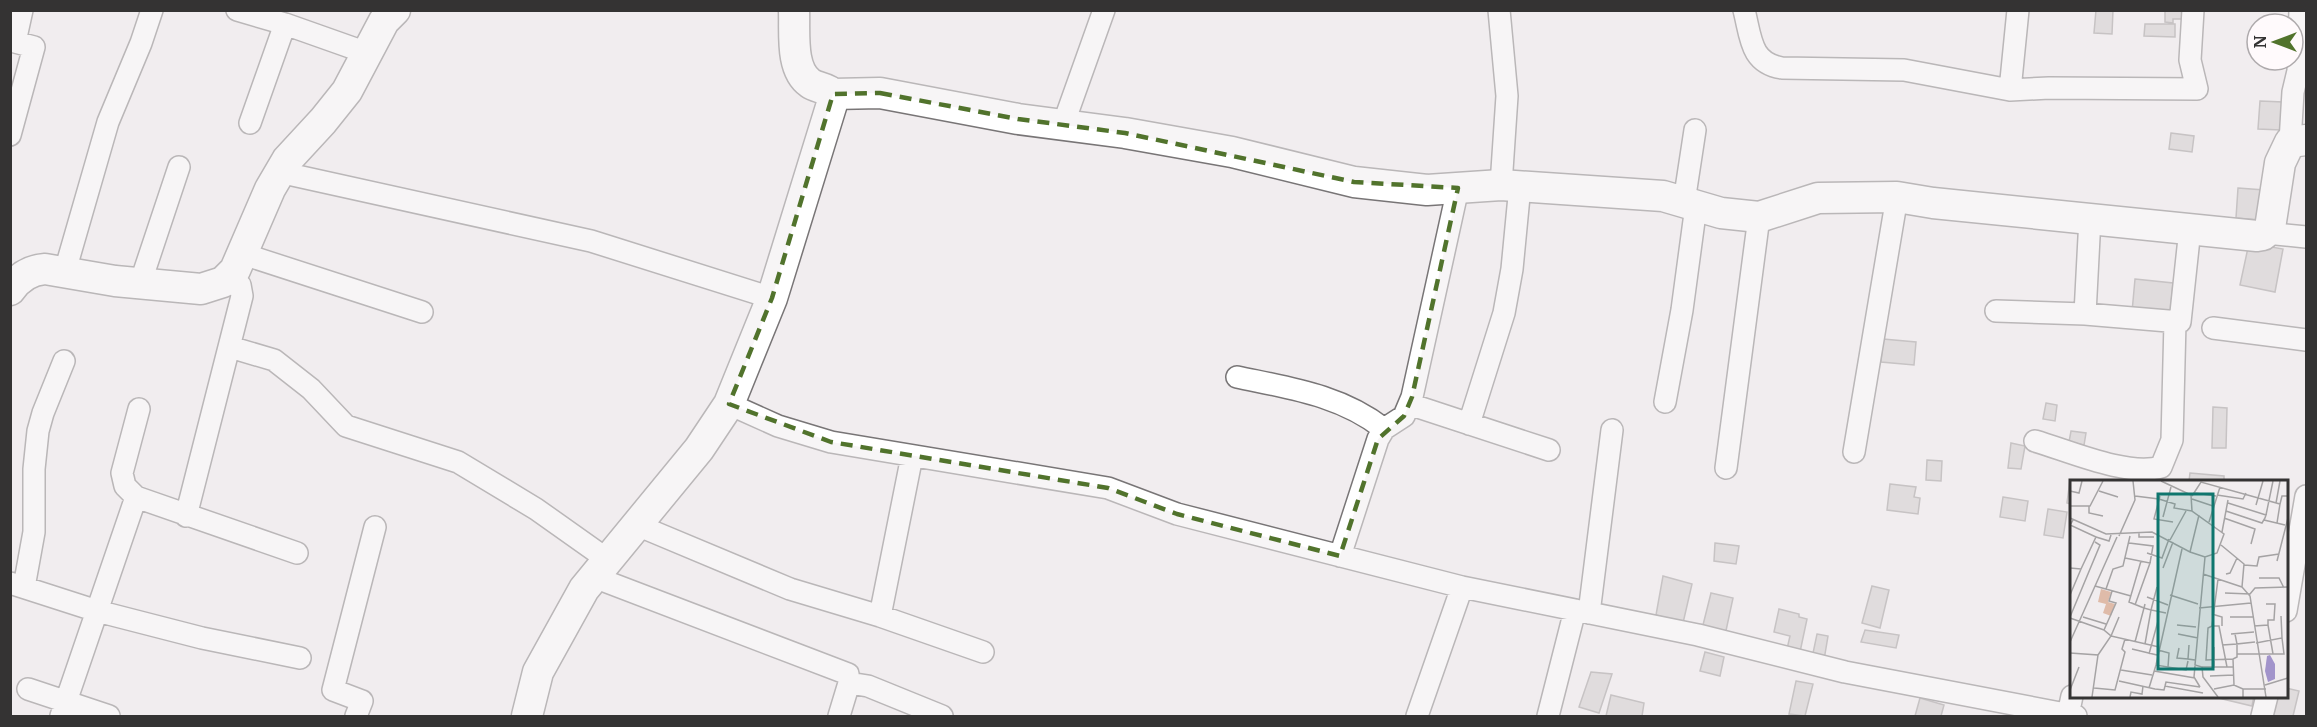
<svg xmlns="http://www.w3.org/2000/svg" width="2317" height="727" font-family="Merriweather,serif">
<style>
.building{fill:#ccc8c8;stroke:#949090;stroke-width:1.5}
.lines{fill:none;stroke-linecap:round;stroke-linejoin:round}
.street-casing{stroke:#787576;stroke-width:24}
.secondary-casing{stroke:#787576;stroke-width:33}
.street{stroke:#fff;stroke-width:21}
.secondary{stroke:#fff;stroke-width:30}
.marked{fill:none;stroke:#51732c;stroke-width:4.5;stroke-dasharray:12 8;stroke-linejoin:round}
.inset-road{fill:none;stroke:#a5a3a4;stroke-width:1.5}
.view{fill:#0f766e;fill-opacity:0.15;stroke:#0f766e;stroke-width:3}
.inset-edge{fill:none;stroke:#343333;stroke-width:3}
</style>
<rect width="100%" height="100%" fill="#f1edef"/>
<path class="building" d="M2096,10h17l-1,24 -18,-1z
M2165,10h19v9h-11v4l-8,-1z
M2145,24h30v13l-31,-1z
M2260,101l23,1 -2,28 -23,-1z
M2171,133l23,3 -2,16 -23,-3z
M2238,188l26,2 -3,30 -25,-2z
M2249,243l34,6 -8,43 -35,-7z
M2135,279l38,4 -3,33 -38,-4z
M1883,339l33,3 -2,23 -33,-3z
M2046,403l11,2 -2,16 -12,-2z
M2213,407l14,1 -1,40h-14z
M2071,431l15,2 -2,12 -15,-3z
M2011,443l14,3 -4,23 -13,-1z
M1927,460l15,1 -1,20 -15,-1z
M2190,473l34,3v5h-35z
M2070,480l5,1h-4v23l-4,-1z
M1890,484l26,3 -2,10 6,1 -2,16 -31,-4z
M2003,497l25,4 -3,20 -25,-4z
M2048,509l19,3 -4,26 -19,-3z
M1715,543l24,3 -3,18 -22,-3z
M1663,576l29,8 -9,39 -27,-8z
M1872,586l17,4 -9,38 -18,-5z
M1711,593l22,5 -9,42 -23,-7z
M1779,609l20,5v3l8,2 -7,33 -13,-3 3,-13 -16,-4z
M1865,630l34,5 -3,13 -35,-6z
M1817,634l11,2 -4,24 -12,-2z
M1705,652l19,5 -4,19 -20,-5z
M1591,672l21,2 -13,39 -20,-6z
M1796,681l17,3 -8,32 -16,-2z
M2286,688l13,3 -6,25h-24l5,-20h12z
M1611,695l33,8 -2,13h-36z
M2210,696h44l-2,10z
M1920,698l24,7 -3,11h-26z"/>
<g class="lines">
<g class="street-casing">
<path id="street" d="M237,10l48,14 82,29
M1499,10l8,86 -6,89
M1744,10c7,27 6,53 38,58l122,2 106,20 39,-2 148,1 -7,-29 3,-50
M2010,90l8,-80
M250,123l35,-99
M1063,125l41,-115
M10,135l24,-88 -19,-5 7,-32
M2290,142l3,-50 5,-21 2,-61
M279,172l312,69 181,57
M1684,202l11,-72
M2266,233l40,4
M243,254l179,58
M65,271l43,-149 33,-79 11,-33
M140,284l39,-117
M1996,311l89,3 95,8 10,-93
M2085,314l5,-96
M2213,328l93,12
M230,347l44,13 37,29 35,37 112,36 78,47 72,51
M1237,377c52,11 104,18 147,52
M1665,402l17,-92 14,-104
M729,404l49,22 53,16 277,46 69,26 285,73 236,48 147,37 231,44
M1409,404l140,46
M1469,424l35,-111 8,-44 8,-83
M2035,441c34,10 93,36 126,26l11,-27 3,-118
M1854,452l43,-255
M1726,468l33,-251
M136,497l-11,-11 -3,-13 17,-64
M186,516l56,-220 -2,-11 -10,-8
M637,525l153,64 90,27 103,36
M1340,556l38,-117 6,-10 20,-13 8,-19 46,-209
M594,577l254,97 1,9 -10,33
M10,583l87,28 105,27 98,20
M24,587l10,-55v-63l4,-38 5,-18 21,-52
M2286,611l20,-115
M1589,613l23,-183
M880,616l32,-160
M849,683l19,3 74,30
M28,689l81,27
M2068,715l4,-19
M61,716l75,-219 161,56
M356,716l6,-15 -29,-11 42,-163
M1417,716l45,-129
M1548,716l27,-106
M2262,716l5,-20"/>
</g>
<g class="secondary-casing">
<path id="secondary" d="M833,94l47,-1 138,26 107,14 107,19 122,30 73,8 74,-5 162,11 58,17 38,4 59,-19 79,-1 36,6 324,33 6,-1 7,-7 10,-65 10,-21 16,-2
M10,290c9,-13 20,-20 35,-21l70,12 86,8 22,-7 12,-12 35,-81 17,-29 36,-39 24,-30 37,-70 11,-11
M527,716l11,-44 46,-83 115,-140 30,-45 43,-106 62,-201c-4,-10 -16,-8 -24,-14 -20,-14 -15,-51 -16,-73"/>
</g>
<use href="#street" class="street"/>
<use href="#secondary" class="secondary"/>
</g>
<path d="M0 0H2317V727H0ZM880,93l138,26 107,14 229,49 104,6 -46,209 -8,19 -26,23 -38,117 -163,-42 -69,-26 -277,-46 -102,-38 43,-106 61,-204z" fill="#f1edef" fill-opacity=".55" fill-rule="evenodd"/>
<path class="marked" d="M880,93l138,26 107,14 229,49 104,6 -46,209 -8,19 -26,23 -38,117 -163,-42 -69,-26 -277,-46 -102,-38 43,-106 61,-204z"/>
<g transform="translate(2070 480)">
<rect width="218" height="218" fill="#f1edef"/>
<path d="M31,109l10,3 -3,10 7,2 -4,12 -8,-3 3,-9 -8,-2z" fill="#dfbba9"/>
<path d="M200,175l5,9v15l-7,3 -3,-11 2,-15z" fill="#a294cb"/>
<path class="inset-road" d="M0,11l9,2 3,-12M29,11l19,6M125,13l21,3M147,15l26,4 3,-6M65,16l24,3 16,5 -1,4 18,3M90,16l-6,23 19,3M122,16l9,-14 79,22 2,-8h6M122,19l21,7M206,23l4,-22M186,25l7,-24M0,26h20l13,-25M19,26v7l14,3M156,31l36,12 3,-5 1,-3 -38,-12M196,35l7,-34M93,37l8,-30M0,38l36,16 46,-2 38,20 15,5 12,-4 7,-19 -32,-23 -1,-16 -30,-14M154,38l31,11 -4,15M3,40l-3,5 26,12M194,40l21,5M139,42l11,-35M207,43l3,-19M152,52l6,-32M69,53v4h15M49,56l16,-36 -2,-19M100,60l16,-29M59,63l24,3 -3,17M151,65l23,19 -2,23 8,9 16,101M120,72l9,-37M77,73l15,5 7,-19M135,77l-10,108 7,2 1,10 15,20M55,78l25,5 -15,42M207,81l11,-43M174,85l13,1 2,-9 20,-3M0,88l11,1 15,-32 13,4 2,-6M93,88l10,-26M133,94l39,13M156,94l4,-1 7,-15M189,98h20l5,10M148,99l-6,47h7l8,41M25,106l36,10M87,107l-6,23 15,3M36,109l7,-20 10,-3 7,-30M155,113l25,1 5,-6 33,-1M0,115l11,-26M100,115l28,9M77,117l21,8M75,124l-1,4 7,2 -6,34M129,128l52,-5M142,134l10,3v9M0,137l30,-72 -5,-3M13,137l23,7M49,137l-8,19 48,11M160,137h23M0,138l34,12M107,145l19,2M198,145l5,29M142,146l-4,2 -2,32 27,-1 1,26M184,146l14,-1v-5h6l1,-16h-9M108,154l20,4M161,154l23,-2M0,162l47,-105M65,162l9,-34 -15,-6 12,-41M186,163l26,-5 -1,-22M119,165l-1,14 7,1M152,165l15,-1 -2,-10M109,168l-2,10 11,1M62,169l25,6M88,170l11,3 -1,14M0,173l28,2 -6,42M79,174l9,-33M167,174h47l-2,-16M28,175l13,-19 -7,-6 12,-27 -7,-2 3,-10M163,179l4,-2v-13l18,-2M86,185l26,-116M125,186l-1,11 6,10M132,187h32M144,188v-21M51,190l31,5M84,191l41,7M140,196l24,-1M49,201l36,8 9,1 1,-4 38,7M195,205l23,-7M95,206l1,-4 34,5M24,208l21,2 10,-38 -3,-3 3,-10M79,208l7,-23 30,5 2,-9M144,209l20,-4 9,4M0,210l9,-23M60,217l1,-5 11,2 1,-8M173,217v-8h23"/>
<path class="view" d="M88,14h55v175h-55z"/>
<rect width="218" height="218" class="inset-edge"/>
</g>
<rect width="2317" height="727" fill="none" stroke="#343333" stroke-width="24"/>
<g transform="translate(2275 42) rotate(270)"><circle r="28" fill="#fffafc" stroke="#aeaaac" stroke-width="1.5"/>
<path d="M0-4.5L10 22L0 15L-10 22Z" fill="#51732c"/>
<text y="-9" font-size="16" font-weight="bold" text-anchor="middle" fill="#343333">N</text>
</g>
</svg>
